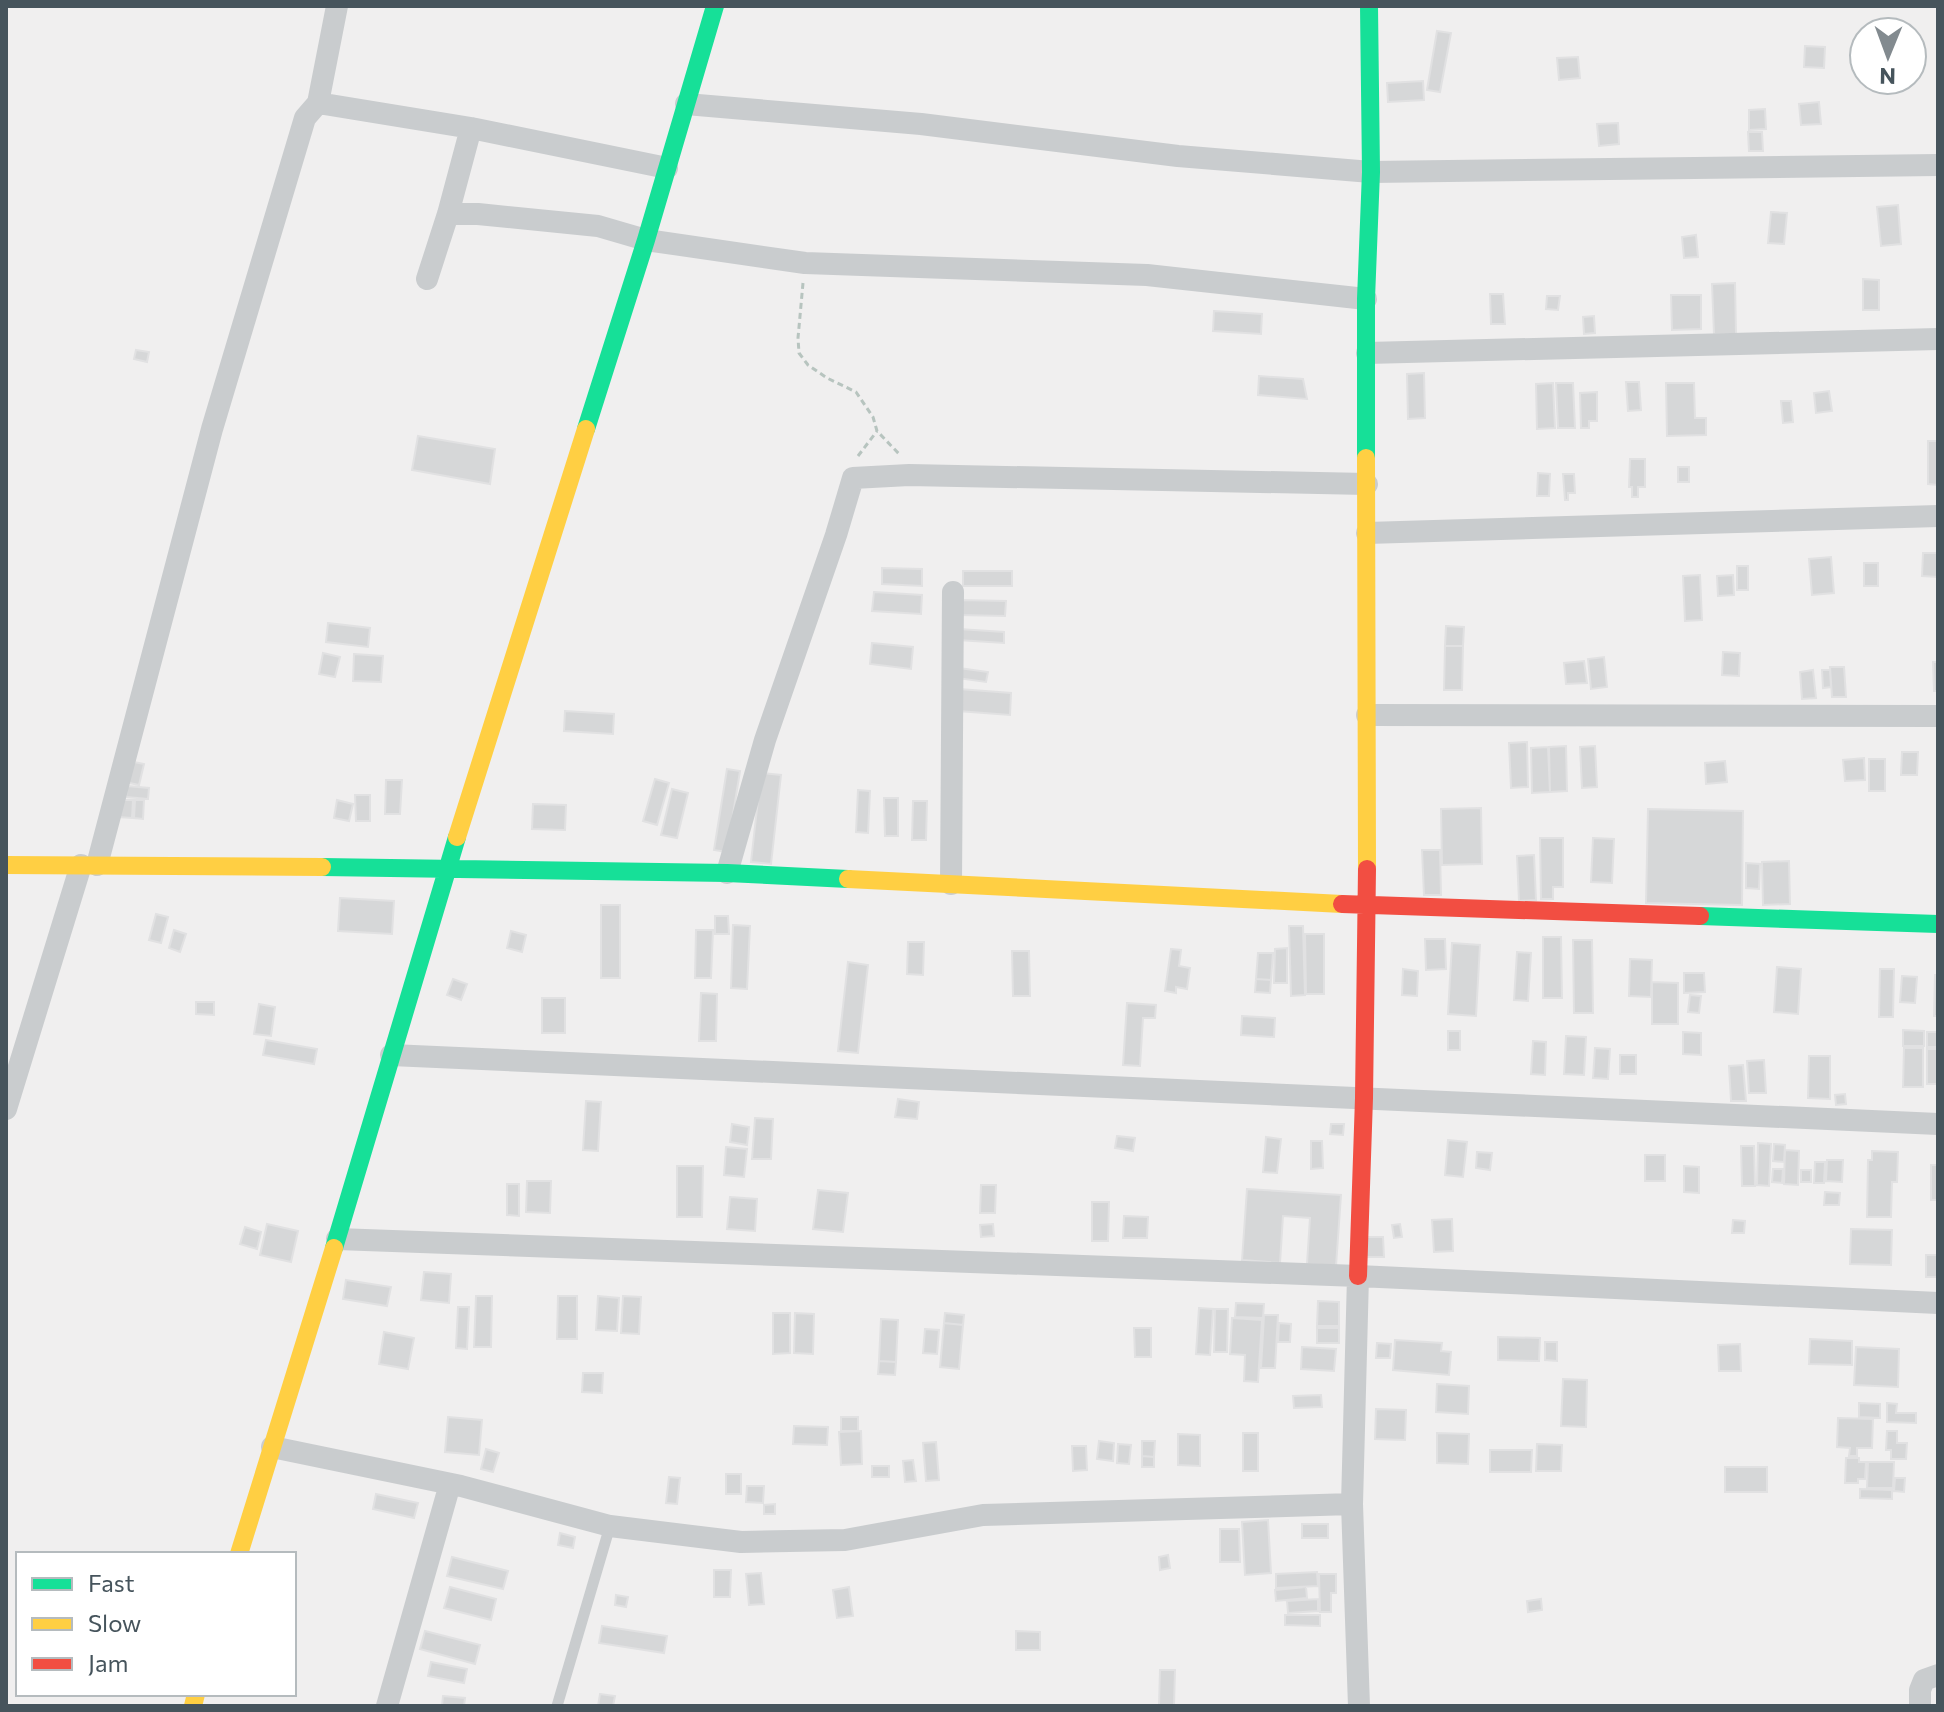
<svg xmlns="http://www.w3.org/2000/svg" width="1944" height="1712" font-family="Commissioner,sans-serif">
<style>
.building{fill:#d6d7d8;stroke:#e1e1e2;stroke-width:2}
.lines{fill:none;stroke-linecap:round;stroke-linejoin:round}
.path{stroke:#b7c4bf;stroke-width:3;stroke-dasharray:6 4;stroke-linecap:butt}
.lane{stroke:#c9ccce;stroke-width:11}
.street{stroke:#c9ccce;stroke-width:22}
.fast{stroke:#16e098;stroke-width:18}
.slow{stroke:#ffcf43;stroke-width:18}
.jam{stroke:#f24e42;stroke-width:18}
</style>
<rect width="100%" height="100%" fill="#f0efef"/>
<path class="building" d="M1437,31l14,2 -11,59 -13,-2z
M1805,46l20,1 -1,21 -20,-1z
M1855,52h9v16h-10z
M1578,57l2,21 -21,2 -2,-22z
M1423,81l1,19 -36,2 -1,-19z
M1819,102l2,22 -20,1 -2,-21z
M1765,109l1,20 -17,1v-20z
M1618,123l1,21 -20,2 -2,-22z
M1748,132h14l1,19h-14z
M1898,205l3,39 -20,2 -4,-39z
M1771,212l16,1 -3,31 -16,-1z
M1696,235l2,22 -14,1 -2,-21z
M1863,279l16,1v30h-16z
M1735,283l1,51h-22l-2,-50z
M1490,294h13l2,30h-14z
M1671,295h30v34l-29,1z
M1547,296h13l-2,14 -12,-1z
M1214,311l48,3 -1,20 -48,-3z
M1594,316l1,17 -11,1 -1,-17z
M136,350l13,2 -2,10 -13,-3z
M1424,373l1,45 -17,1 -1,-45z
M1259,376l44,3 4,20 -49,-4z
M1626,382h13l2,28 -13,1z
M1553,383l2,45 -18,1 -1,-45z
M1556,383h17l2,45h-17z
M1666,383h28l1,35h11v17l-39,1z
M1829,391l3,20 -16,2 -2,-20z
M1597,392v29h-8v7h-8l-1,-35z
M1781,401h10l2,21 -10,1z
M418,436l77,13 -5,35 -78,-14z
M1928,441h10v44l-10,-1z
M1630,459h15v28h-7v10h-6v-10h-3z
M1678,467h11v15h-11z
M1538,473l12,1 -1,22h-12z
M1563,474h11l1,19h-7v7h-3z
M1923,553h15v24l-16,-1z
M1831,557l3,36 -22,2 -3,-36z
M1864,563h14v23h-14z
M1737,566h11v24h-11z
M882,568l40,1v17l-40,-2z
M963,571h49v15h-49z
M1700,575l2,45 -17,1 -2,-45z
M1733,575l1,20 -16,1 -1,-20z
M874,592l48,3 -1,19 -49,-3z
M959,600l47,1 -1,15 -46,-1z
M328,623l42,5 -2,19 -42,-5z
M1446,626l18,1 -1,19h-18z
M959,629l45,3v11l-46,-3z
M872,643l41,4 -2,22 -41,-5z
M1445,646h18l-1,44h-18z
M1723,652l17,1 -1,23 -17,-1z
M323,653l17,4 -5,20 -16,-3z
M354,654l29,2 -2,26 -28,-1z
M1604,657l3,30 -16,2 -3,-30z
M1584,661l3,22 -21,1 -2,-21z
M1933,662h5v29h-4z
M1830,667h14l2,30h-14z
M959,668l29,4 -2,10 -29,-4z
M1813,670l3,28 -14,1 -2,-27z
M1822,670h8l1,17 -8,1z
M959,689l52,4 -1,22 -52,-4z
M565,711l49,3 -1,20 -49,-3z
M1527,742l1,45 -17,1 -2,-45z
M1566,746l1,45 -17,1 -1,-45z
M1595,746l2,41 -15,1 -2,-41z
M1548,747l2,45 -18,1 -1,-45z
M1902,752h16l-1,23h-16z
M1864,758l1,22 -20,1 -2,-21z
M1869,759h16v32h-16z
M129,761l15,3 -5,21 -14,-3z
M1725,761l2,21 -21,2 -1,-21z
M727,769l13,2 -13,81 -13,-2z
M761,773l20,2 -10,89 -20,-2z
M655,779l14,4 -12,42 -14,-4z
M386,780h16l-2,34h-15z
M127,786l22,2 -1,11 -22,-2z
M672,789l16,4 -11,45 -16,-3z
M858,790l12,1 -2,42 -12,-1z
M355,795h15v26h-14z
M884,798h14v38h-13z
M119,800h14l-1,18 -14,-1z
M135,800h9l-1,19 -9,-1z
M337,800l16,4 -4,17 -15,-3z
M913,801h14l-1,39h-14z
M533,804l33,1 -1,25 -33,-1z
M1481,808l1,56 -40,1 -1,-56z
M1648,809l95,2 -1,94 -96,-2z
M1540,838h23v49h-10v12h-12z
M1593,838l21,1 -2,44 -21,-1z
M1422,850h18l1,45h-17z
M1534,855l2,45 -17,1 -2,-45z
M1789,861l1,43 -27,1 -1,-43z
M1746,863l14,1 -1,25 -13,-1z
M340,898l54,3 -2,33 -54,-3z
M601,905h19v73h-19z
M156,914l12,3 -7,26 -12,-3z
M715,916h13l1,18h-14z
M733,925l17,1 -3,63 -16,-1z
M1289,926h14l2,69 -14,1z
M174,930l12,4 -6,18 -11,-4z
M696,930h17l-2,48h-16z
M511,931l15,4 -4,17 -15,-4z
M1305,934h19v60h-18z
M1543,937h18l1,61h-19z
M1425,939h20l1,30 -20,1z
M1573,940h19l1,73h-19z
M908,942h16l-1,33 -16,-1z
M1452,943l28,2 -4,71 -28,-2z
M1287,948v35h-13l1,-34z
M1171,949l10,1 -2,16 11,2 -3,21 -11,-2v6l-11,-2z
M1012,951h17l1,45h-17z
M1517,952l14,1 -3,48 -14,-1z
M1258,953h15l-2,27 -15,-1z
M1630,959l22,1 -1,37 -22,-1z
M848,962l20,3 -10,88 -20,-2z
M1777,967l24,2 -3,45 -24,-2z
M1403,969l15,2 -1,25 -15,-1z
M1880,969h14l-1,48h-14z
M1684,973h20l1,19 -21,1z
M1935,975h3v41h-4z
M1902,976l15,1 -2,26 -15,-1z
M453,979l14,5 -6,16 -14,-5z
M1256,979l15,1 -1,13 -15,-1z
M1652,982l26,1v41h-26z
M701,993l16,1 -1,47h-17z
M1690,995l11,1 -2,17 -11,-1z
M542,998h23v35h-23z
M196,1002h18v13l-18,-1z
M1127,1003l29,2 -1,13h-12l-3,48 -17,-1z
M259,1004l16,3 -4,29 -17,-2z
M1242,1016l33,2 -1,19 -33,-2z
M1903,1030l21,1v15h-21z
M1448,1031h12v19h-12z
M1683,1032l18,1v22l-18,-1z
M1927,1032h11v15h-11z
M1566,1036l20,1 -2,38 -20,-1z
M266,1040l51,9 -3,15 -51,-9z
M1533,1041l13,1 -1,33 -14,-1z
M1595,1048l15,1 -2,30 -15,-1z
M1904,1048h19v39h-20z
M1927,1049h11v35h-11z
M1620,1055h16v19h-16z
M1809,1056h21v43l-22,-1z
M1764,1060l2,33h-17l-2,-32z
M1743,1065l3,36h-15l-2,-35z
M1845,1094l1,10 -10,1 -1,-10z
M898,1099l21,3 -2,17 -22,-2z
M586,1101l15,1 -3,49 -15,-1z
M755,1118l18,1 -2,40h-19z
M732,1124l17,3 -2,18 -17,-3z
M1331,1124h13l-1,11 -13,-1z
M1117,1136l18,2 -2,13 -18,-3z
M1266,1137l15,2 -4,34 -14,-1z
M1448,1140l19,2 -4,35 -18,-2z
M1311,1141h11l1,27 -12,1z
M1758,1143l13,1 -2,42 -12,-1z
M1774,1144l11,1 -1,17 -11,-1z
M1741,1146h13l1,40h-13z
M726,1147l21,2 -3,28 -20,-2z
M1785,1150l14,1 -1,34 -14,-1z
M1872,1151l26,1 -1,30h-5l-1,35h-24l1,-57h4z
M1477,1152l15,1 -2,17 -14,-2z
M1645,1155h20v26h-20z
M1827,1160h16l-1,22 -16,-1z
M1815,1162h10l-1,21h-10z
M1931,1165h7v35h-7z
M677,1166h26l-1,51h-25z
M1684,1166l15,1v26l-15,-1z
M1773,1169h10l-1,14 -10,-1z
M1801,1170h10v12h-10z
M527,1181h24l-1,32 -24,-1z
M507,1184h12v32l-12,-1z
M981,1185h15l-1,28h-15z
M1247,1189l94,6 -5,71 -29,-2 3,-46 -27,-2 -3,47 -38,-3z
M818,1190l30,3 -5,39 -30,-3z
M1825,1192l15,1 -1,12h-15z
M730,1197l27,2 -2,32 -28,-2z
M1092,1202h17l-1,39h-16z
M1124,1216l24,1 -1,21h-24z
M1452,1219l1,32 -19,1 -2,-32z
M1733,1220l12,1 -1,12h-12z
M267,1224l31,7 -7,31 -31,-7z
M993,1224l1,12 -13,1 -1,-12z
M1400,1224l2,13 -8,1 -2,-13z
M245,1227l16,5 -4,17 -17,-5z
M1851,1229l41,1 -1,35 -41,-1z
M1365,1237h18l1,20h-18z
M1926,1255h12v22h-12z
M424,1272l27,2 -2,29 -28,-3z
M346,1280l45,7 -4,19 -44,-7z
M476,1296h16l-1,51h-17z
M558,1296h19v43h-20z
M598,1296l21,2 -2,33 -21,-1z
M623,1296l18,1 -2,37 -18,-1z
M1318,1301l21,1v24h-22z
M1236,1303l28,1 -1,14 -28,-1z
M458,1307h11l-2,42 -11,-1z
M1199,1308l14,1 -3,46 -14,-1z
M1215,1309h13l-1,43h-13z
M773,1313h17v40l-17,1z
M795,1313l19,1 -1,40 -19,-1z
M945,1313l19,2 -1,10 -19,-2z
M1264,1315h14l-3,53h-14z
M1232,1318l30,2 -4,62 -14,-1 1,-26 -15,-1z
M881,1319l17,1 -2,42 -17,-1z
M944,1323l19,2 -4,44 -19,-2z
M1279,1323l12,1 -1,18h-12z
M1134,1328h17v29h-16z
M1317,1328h22v15h-22z
M925,1329l14,1 -2,24 -14,-1z
M384,1332l30,6 -6,31 -29,-5z
M1498,1337l42,1 -1,23 -41,-1z
M1810,1339l42,2v24l-43,-1z
M1395,1340l47,3 -1,8 10,1 -2,23 -56,-5z
M1545,1342h12v19l-12,-1z
M1377,1343l14,1 -1,14h-14z
M1740,1344l1,27h-22l-1,-26z
M1302,1347l34,2 -2,22 -33,-2z
M1856,1347l43,2 -1,38 -44,-2z
M879,1361l17,1 -1,13 -17,-1z
M583,1373h20l-1,20 -20,-1z
M1563,1379l24,1 -1,47 -25,-1z
M1437,1384l32,2 -1,28 -32,-2z
M1321,1395l1,12 -28,1 -1,-12z
M1859,1403l21,1v14l-21,-1z
M1887,1403l10,1 -1,9h20v10l-29,-1z
M1376,1409l30,1 -1,30 -30,-1z
M448,1417l34,3 -3,35 -34,-3z
M841,1417h17v14h-17z
M1838,1418l35,1 -1,29h-15v8h-8l1,-8 -13,-1z
M794,1426l34,1 -1,18 -34,-1z
M861,1431l1,33 -21,1 -2,-33z
M1887,1431h10v12h10l-1,16h-15v-9h-5z
M1243,1433h15v38h-15z
M1437,1433l32,1 -1,30 -31,-1z
M1178,1434l22,1v31l-22,-1z
M1099,1441l15,2 -1,18 -16,-2z
M1142,1441h13l-1,16 -12,-1z
M936,1442l3,38 -13,1 -3,-38z
M1118,1444l13,1 -2,19 -12,-1z
M1537,1444l25,1 -1,26h-25z
M1072,1446h14l1,24 -14,1z
M486,1449l13,4 -6,19 -12,-3z
M1490,1450h42l-1,22h-41z
M1142,1456l12,1v10h-12z
M1846,1458h13v4h7l-1,17h-7v4h-13z
M913,1460l3,21 -11,1 -2,-21z
M1868,1462h26l-1,26h-26z
M872,1466h17v11h-17z
M1725,1467h42v25h-42z
M726,1474h15v20h-15z
M669,1477l11,1 -3,26 -11,-1z
M1895,1478h10l-1,14 -10,-1z
M747,1486h17l-1,17 -17,-1z
M1860,1489l32,1v9l-32,-1z
M376,1494l42,9 -4,15 -41,-9z
M775,1504v10h-11v-9z
M1268,1520l3,53 -26,2 -3,-53z
M1302,1524h26v14h-26z
M1220,1529h19l1,33h-20z
M560,1533l15,4 -2,11 -15,-3z
M1168,1555l2,13 -10,2 -1,-13z
M452,1557l56,14 -5,18 -56,-13z
M714,1570h17l-1,27h-16z
M1317,1572l1,14 -42,2v-14z
M761,1573l3,31 -15,1 -3,-31z
M1319,1574h17v19h-5v19h-11z
M450,1587l46,12 -5,21 -47,-12z
M849,1587l4,29 -16,2 -4,-28z
M1306,1587l1,11 -31,3 -1,-11z
M616,1595l12,2 -2,10 -11,-2z
M1318,1599v12l-30,2 -1,-12z
M1541,1599l1,11 -14,2 -1,-11z
M1285,1615h35v11l-35,-1z
M602,1626l65,10 -3,17 -65,-10z
M425,1631l55,14 -5,19 -55,-15z
M1016,1631l24,1v18h-24z
M431,1662l36,7 -3,14 -36,-7z
M1160,1670h15l-1,36h-15z
M600,1694l15,2 -2,10h-15z
M443,1696l22,2 -1,8h-22z"/>
<g class="lines">
<path class="path" d="M803,283l-5,55 1,15 9,12 19,13 29,14 17,25 4,14 24,25
M858,456l19,-25"/>
<path class="lane" d="M557,1706l53,-180"/>
<path class="street" d="M318,103l19,-97
M686,104l235,20 257,32 193,16 567,-7
M448,214h30l120,12 48,14 159,23 342,12 219,24
M427,279l21,-65 23,-86
M1367,353l571,-14
M1367,533l571,-17
M1367,715l571,1
M97,865l115,-436 93,-311 13,-15 153,25 196,40
M727,873l38,-133 71,-205 17,-57 56,-3 458,9
M951,884l2,-292
M391,1055l1547,69
M6,1109l75,-244
M337,1239l1021,37 580,27
M1358,1276l-6,228 7,202
M272,1447l189,39 149,40 131,16 104,-2 138,-25 369,-11
M387,1706l63,-222
M1920,1706v-16l4,-10 14,-5"/>
<path class="fast" d="M586,429l60,-189 69,-234
M1366,458v-159l5,-127 -2,-166
M322,867l405,6 121,6
M1700,916l238,8
M334,1248l123,-411"/>
<path class="slow" d="M1366,458l1,411
M457,837l129,-408
M6,865l316,2
M848,879l494,25
M239,1554l95,-306
M193,1706l3,-12"/>
<path class="jam" d="M1342,904l358,12
M1358,1276l6,-178 3,-229"/>
</g>
<rect width="1944" height="1712" fill="none" stroke="#46545c" stroke-width="16"/>
<rect x="16" y="1552" width="280" height="144" fill="#ffffff" stroke="#b5bbbe" stroke-width="2"/>
<rect x="32" y="1578" width="40" height="12" fill="#16e098" stroke="#b5bbbe" stroke-width="2"/>
<text x="88" y="1592" font-size="24" fill="#46545c">Fast</text>
<rect x="32" y="1618" width="40" height="12" fill="#ffcf43" stroke="#b5bbbe" stroke-width="2"/>
<text x="88" y="1632" font-size="24" fill="#46545c">Slow</text>
<rect x="32" y="1658" width="40" height="12" fill="#f24e42" stroke="#b5bbbe" stroke-width="2"/>
<text x="88" y="1672" font-size="24" fill="#46545c">Jam</text>
<g transform="translate(1888 56) rotate(181)"><circle r="38" fill="#ffffff" stroke="#b5bbbe" stroke-width="2"/>
<path d="M0-6L14 30L0 20L-14 30Z" fill="#828a8f"/>
<text y="-12" font-size="22" font-weight="bold" text-anchor="middle" fill="#46545c">N</text>
</g>
</svg>
